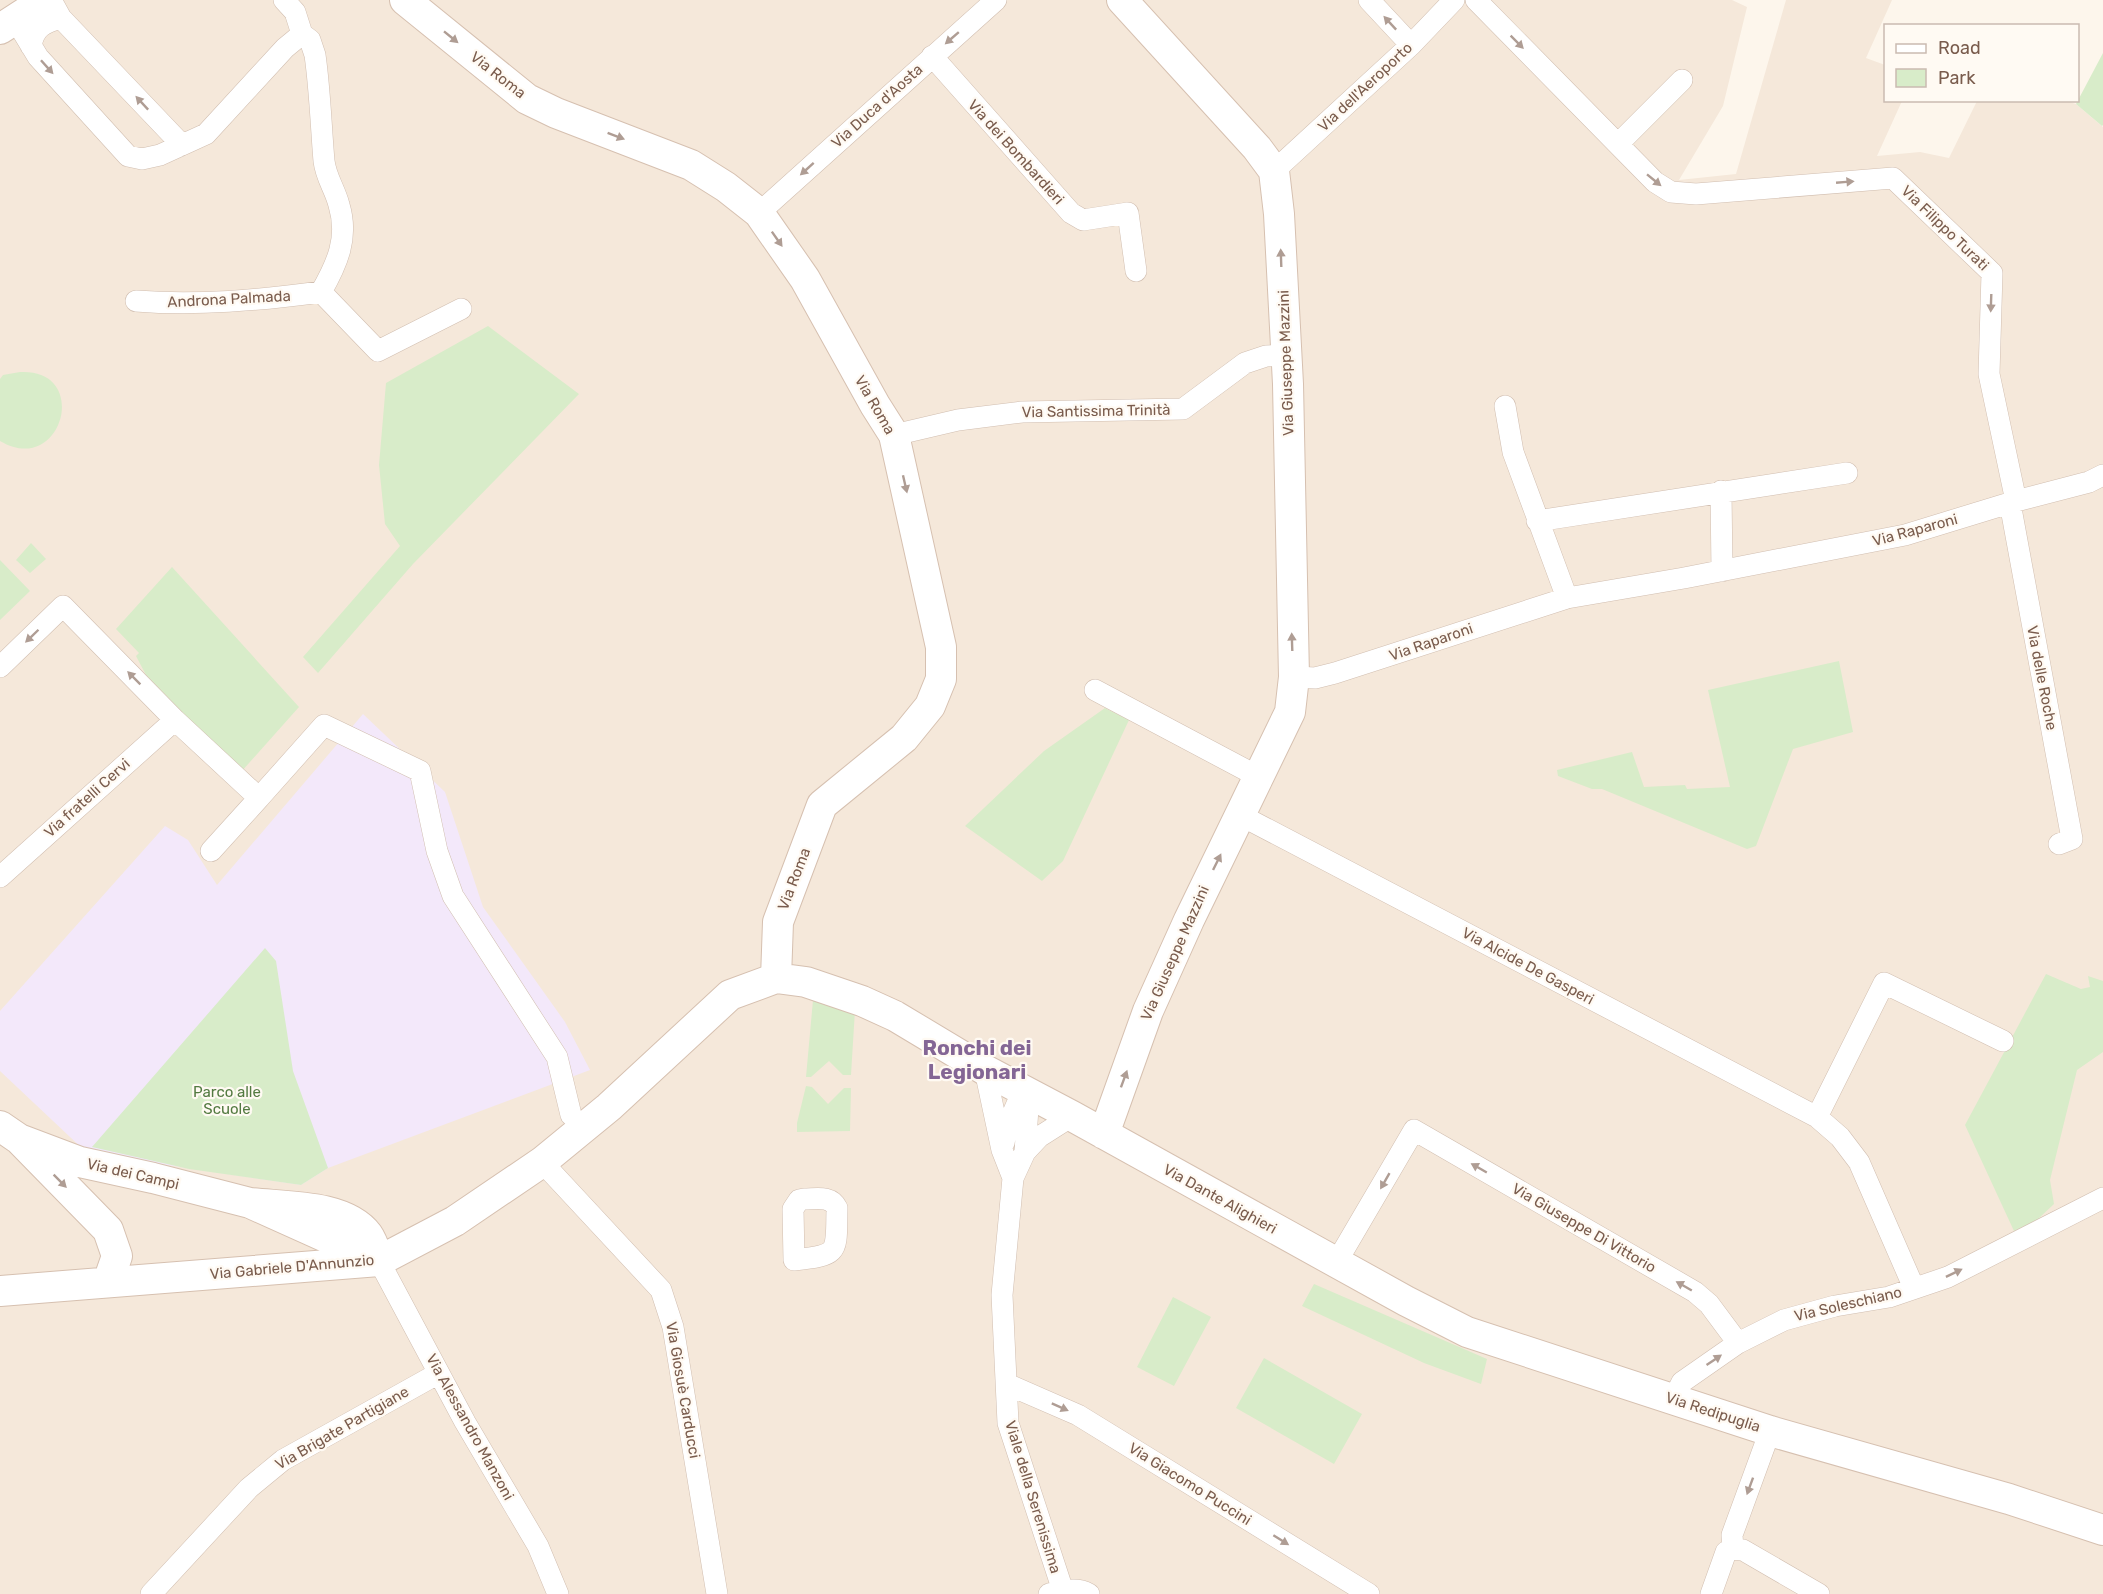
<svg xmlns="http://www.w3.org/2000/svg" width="2103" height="1594" font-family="Rubik,sans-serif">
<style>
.residential{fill:#f5e8da}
.education{fill:#f3e8fa}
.green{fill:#d8ecc9}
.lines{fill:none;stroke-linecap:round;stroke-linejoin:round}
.street-casing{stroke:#d1beb0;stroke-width:22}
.secondary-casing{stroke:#d6c0b0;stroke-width:32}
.street{stroke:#fff;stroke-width:21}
.secondary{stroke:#fff;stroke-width:30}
.oneway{fill:#af9d94}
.labels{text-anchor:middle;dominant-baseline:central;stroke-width:4.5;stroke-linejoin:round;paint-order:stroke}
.street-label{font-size:15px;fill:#7a5c4d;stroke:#fffaf3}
.park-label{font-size:15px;fill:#537a41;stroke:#fffaf3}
.district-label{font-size:21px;font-weight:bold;fill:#846695;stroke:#fffaf3}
</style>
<rect width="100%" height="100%" fill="#fdf6ec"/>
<path class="residential" d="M0,0h1732l15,7 -24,99 -44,74 57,-6 50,-174h106l-26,58 19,7 1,35 16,1 -25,55 43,-4 29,6 28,-57h89l10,3 27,23v1467h-2103z"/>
<path class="education" d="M363,714l82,78 38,115 82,115 25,48 -262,98 -27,17 -214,-32 -87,-82v-60l165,-185 23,14 29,45z"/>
<path class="green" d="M2103,53v72l-1,1 -26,-22z
M488,326l91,68 -166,170 -95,109 -15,-16 97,-111 -15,-22 -6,-59 7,-82z
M20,372c72,-4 42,106 -20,69v-62l3,-4z
M31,543l15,16 -16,14 -14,-13z
M0,560l30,31 -30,29z
M172,567l127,140 -58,65 -95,-97 -10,-19 3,-3 -23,-24z
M1839,661l14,71 -60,17 -37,97 -9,3 -145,-60h-10l-34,-13 -1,-6 75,-18 12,35 41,-2 2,4 43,-2 -22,-97z
M1105,708l24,12 -66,141 -21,20 -77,-55 79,-75z
M265,948l11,13 17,110 35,97 -27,17 -112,-16 -97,-22z
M2046,974l35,15 9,-2 -2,-11 15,5v71l-26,18 -27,110 4,24 -17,16 -23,11 -49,-106z
M813,1000l42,10 -4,65h-8l-14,-14 -18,16h-5z
M806,1086l6,1 16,17 16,-16h7l-1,43 -53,1v-9z
M1314,1284l173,75 -6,25 -57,-21 -122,-57z
M1173,1297l38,20 -37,69 -37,-19z
M1264,1358l98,56 -28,50 -98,-56z"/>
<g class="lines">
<g class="street-casing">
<path id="street" d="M51,0l10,18 121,127
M284,0l11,12 7,22
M1369,0l42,45
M1476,0l179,182 16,10 25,2 197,-16 99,95 -3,101 27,127
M15,19l23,38 90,99 14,3 18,-4 46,-21 79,-86 17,-14
M302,34l8,6 5,15c5,35 6,71 9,106 2,17 11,28 15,44 10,33 -2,59 -18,87l57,59 83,-42
M31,46c3,-19 13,-23 30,-28
M932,56l139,157 12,7 45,-7 8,58
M1618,144l64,-64
M1274,171l137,-126 43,-45
M759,213l237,-213
M136,301c62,5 124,-1 185,-9
M1505,406l8,46 54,146
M894,435l64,-15 64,-8 161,-3 62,-46 21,-7 19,-1
M1721,491l1,80
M2010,503l62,336 -13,5
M1537,521l310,-48
M0,667l63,-61 112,114
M1294,677l21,1 20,-5 232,-75 117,-20 221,-43 111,-34 73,-19 14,-7
M1095,690l164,87
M1240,815l577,302 23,20 19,25 55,126
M211,851l48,-53
M0,877l175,-157 84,78 65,-73 96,46 17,80 16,45 104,161 14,58
M985,1070l17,80 11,28 -11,117 6,128 56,171
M1024,1091l4,17 -3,44
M1817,1117l67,-134 119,58
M1004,1143c3,-20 10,-35 20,-52
M542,1162l119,128 12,37 44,267
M1013,1178l12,-26 14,-15 33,-21
M804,1199c12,0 27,-4 33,9 -1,45 4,47 -43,52l-1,-51 6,-9z
M379,1261l86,161 73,124 20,48
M1336,1263l78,-133 281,162 14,12 29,39
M1007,1384l71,31 291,179
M1673,1400l9,-18 56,-39 46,-23 51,-14 54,-9 59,-20 155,-79
M1733,1549l-1,-14 38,-104
M1733,1549l10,1 76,44
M151,1594l98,-106 34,-28 156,-87
M1049,1594c13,-3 28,-7 40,0
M1711,1594l15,-42 7,-3"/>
</g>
<g class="secondary-casing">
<path id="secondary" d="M405,0l122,99 29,14 135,52 35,22 33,26 46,66 70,126 19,30 47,212v32l-11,27 -26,32 -82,67 -44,117 -2,56
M0,29l45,-29
M0,1126l19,13 89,91 9,26 -9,26
M1104,1134l44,-123 41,-91 101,-208 4,-35 -6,-293 -9,-170 -5,-43 -17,-23 -135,-148
M19,1139l61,23 73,16 97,25
M250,1203c34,4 95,1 118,32 5,7 8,18 11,26z
M0,1291l379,-30 76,-40 87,-59 67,-55 121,-112 46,-17 30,4 56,19 33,15 90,54 87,46 334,185 61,31 303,99 239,68 94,31"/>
</g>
<use href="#street" class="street"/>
<use href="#secondary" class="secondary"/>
</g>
<defs><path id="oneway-solid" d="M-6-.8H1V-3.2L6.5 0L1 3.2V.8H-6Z" transform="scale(1.5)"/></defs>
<g class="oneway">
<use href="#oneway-solid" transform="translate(1390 23) rotate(-133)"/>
<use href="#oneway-solid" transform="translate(451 37) rotate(39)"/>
<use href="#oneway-solid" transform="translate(952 38) rotate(139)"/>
<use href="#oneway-solid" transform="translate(1517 42) rotate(45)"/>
<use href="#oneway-solid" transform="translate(47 67) rotate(48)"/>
<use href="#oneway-solid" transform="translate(142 103) rotate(-133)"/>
<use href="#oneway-solid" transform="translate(616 136) rotate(21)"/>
<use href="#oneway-solid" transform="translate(807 169) rotate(138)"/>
<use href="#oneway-solid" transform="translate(1654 180) rotate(39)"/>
<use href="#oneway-solid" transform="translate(1845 182) rotate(-5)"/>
<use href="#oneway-solid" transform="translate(777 239) rotate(55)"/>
<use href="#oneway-solid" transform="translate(1281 258) rotate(-92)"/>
<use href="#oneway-solid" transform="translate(1991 303) rotate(92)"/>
<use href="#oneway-solid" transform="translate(905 484) rotate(77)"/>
<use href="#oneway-solid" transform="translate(32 636) rotate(136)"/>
<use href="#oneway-solid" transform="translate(1292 642) rotate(-92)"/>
<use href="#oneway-solid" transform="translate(134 678) rotate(-135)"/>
<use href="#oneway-solid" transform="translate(1217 862) rotate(-64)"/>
<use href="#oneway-solid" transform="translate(1124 1079) rotate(-70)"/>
<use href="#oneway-solid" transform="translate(1479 1168) rotate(-150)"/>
<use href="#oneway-solid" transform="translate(60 1181) rotate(45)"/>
<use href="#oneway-solid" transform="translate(1385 1181) rotate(120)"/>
<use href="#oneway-solid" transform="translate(1954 1273) rotate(-26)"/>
<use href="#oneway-solid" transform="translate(1684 1286) rotate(-150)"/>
<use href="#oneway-solid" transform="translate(1714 1360) rotate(-34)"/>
<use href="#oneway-solid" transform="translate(1060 1407) rotate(24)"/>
<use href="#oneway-solid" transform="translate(1750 1486) rotate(110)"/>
<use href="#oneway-solid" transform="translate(1281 1540) rotate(32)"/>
</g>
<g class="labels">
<g class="street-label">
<text transform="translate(498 75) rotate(38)">Via Roma</text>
<text transform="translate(1365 87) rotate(-43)">Via dell'Aeroporto</text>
<text transform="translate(877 106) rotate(-42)">Via Duca d'Aosta</text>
<text transform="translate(1016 152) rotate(48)">Via dei Bombardieri</text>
<text transform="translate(1945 228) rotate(44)">Via Filippo Turati</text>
<text transform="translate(229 299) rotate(-3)">Androna Palmada</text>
<text transform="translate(1286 363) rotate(-92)">Via Giuseppe Mazzini</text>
<text transform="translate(875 405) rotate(60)">Via Roma</text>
<text transform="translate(1096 411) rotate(-1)">Via Santissima Trinità</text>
<text transform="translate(1915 530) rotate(-15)">Via Raparoni</text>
<text transform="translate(1431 642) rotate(-19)">Via Raparoni</text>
<text transform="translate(2042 678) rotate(79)">Via delle Roche</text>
<text transform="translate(87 798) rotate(-42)">Via fratelli Cervi</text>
<text transform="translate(794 879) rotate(-69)">Via Roma</text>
<text transform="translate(1175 953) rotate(-66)">Via Giuseppe Mazzini</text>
<text transform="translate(1528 966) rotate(28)">Via Alcide De Gasperi</text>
<text transform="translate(133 1174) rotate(13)">Via dei Campi</text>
<text transform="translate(1220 1199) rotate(29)">Via Dante Alighieri</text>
<text transform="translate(1584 1228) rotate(30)">Via Giuseppe Di Vittorio</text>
<text transform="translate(292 1267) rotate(-5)">Via Gabriele D'Annunzio</text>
<text transform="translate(1848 1304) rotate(-13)">Via Soleschiano</text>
<text transform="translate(683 1390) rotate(80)">Via Giosuè Carducci</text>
<text transform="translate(1713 1412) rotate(18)">Via Redipuglia</text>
<text transform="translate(470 1427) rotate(61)">Via Alessandro Manzoni</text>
<text transform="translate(342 1428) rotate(-30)">Via Brigate Partigiane</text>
<text transform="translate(1190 1484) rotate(32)">Via Giacomo Puccini</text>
<text transform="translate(1033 1497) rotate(73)">Viale della Serenissima</text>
</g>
<g class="park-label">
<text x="227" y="1092">Parco alle<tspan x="227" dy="17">Scuole</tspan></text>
</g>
<g class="district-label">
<text x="977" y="1047">Ronchi dei<tspan x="977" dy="24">Legionari</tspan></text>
</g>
</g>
<rect x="1884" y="24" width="195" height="78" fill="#fffaf3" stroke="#cabbb1" stroke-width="1.5"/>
<rect x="1896" y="44" width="30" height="9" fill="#ffffff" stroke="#cabbb1" stroke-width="1.5"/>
<text x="1938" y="54" font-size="18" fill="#7a5c4d">Road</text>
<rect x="1896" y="69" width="30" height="18" fill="#d8ecc9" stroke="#cabbb1" stroke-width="1.5"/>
<text x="1938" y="84" font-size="18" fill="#7a5c4d">Park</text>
</svg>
